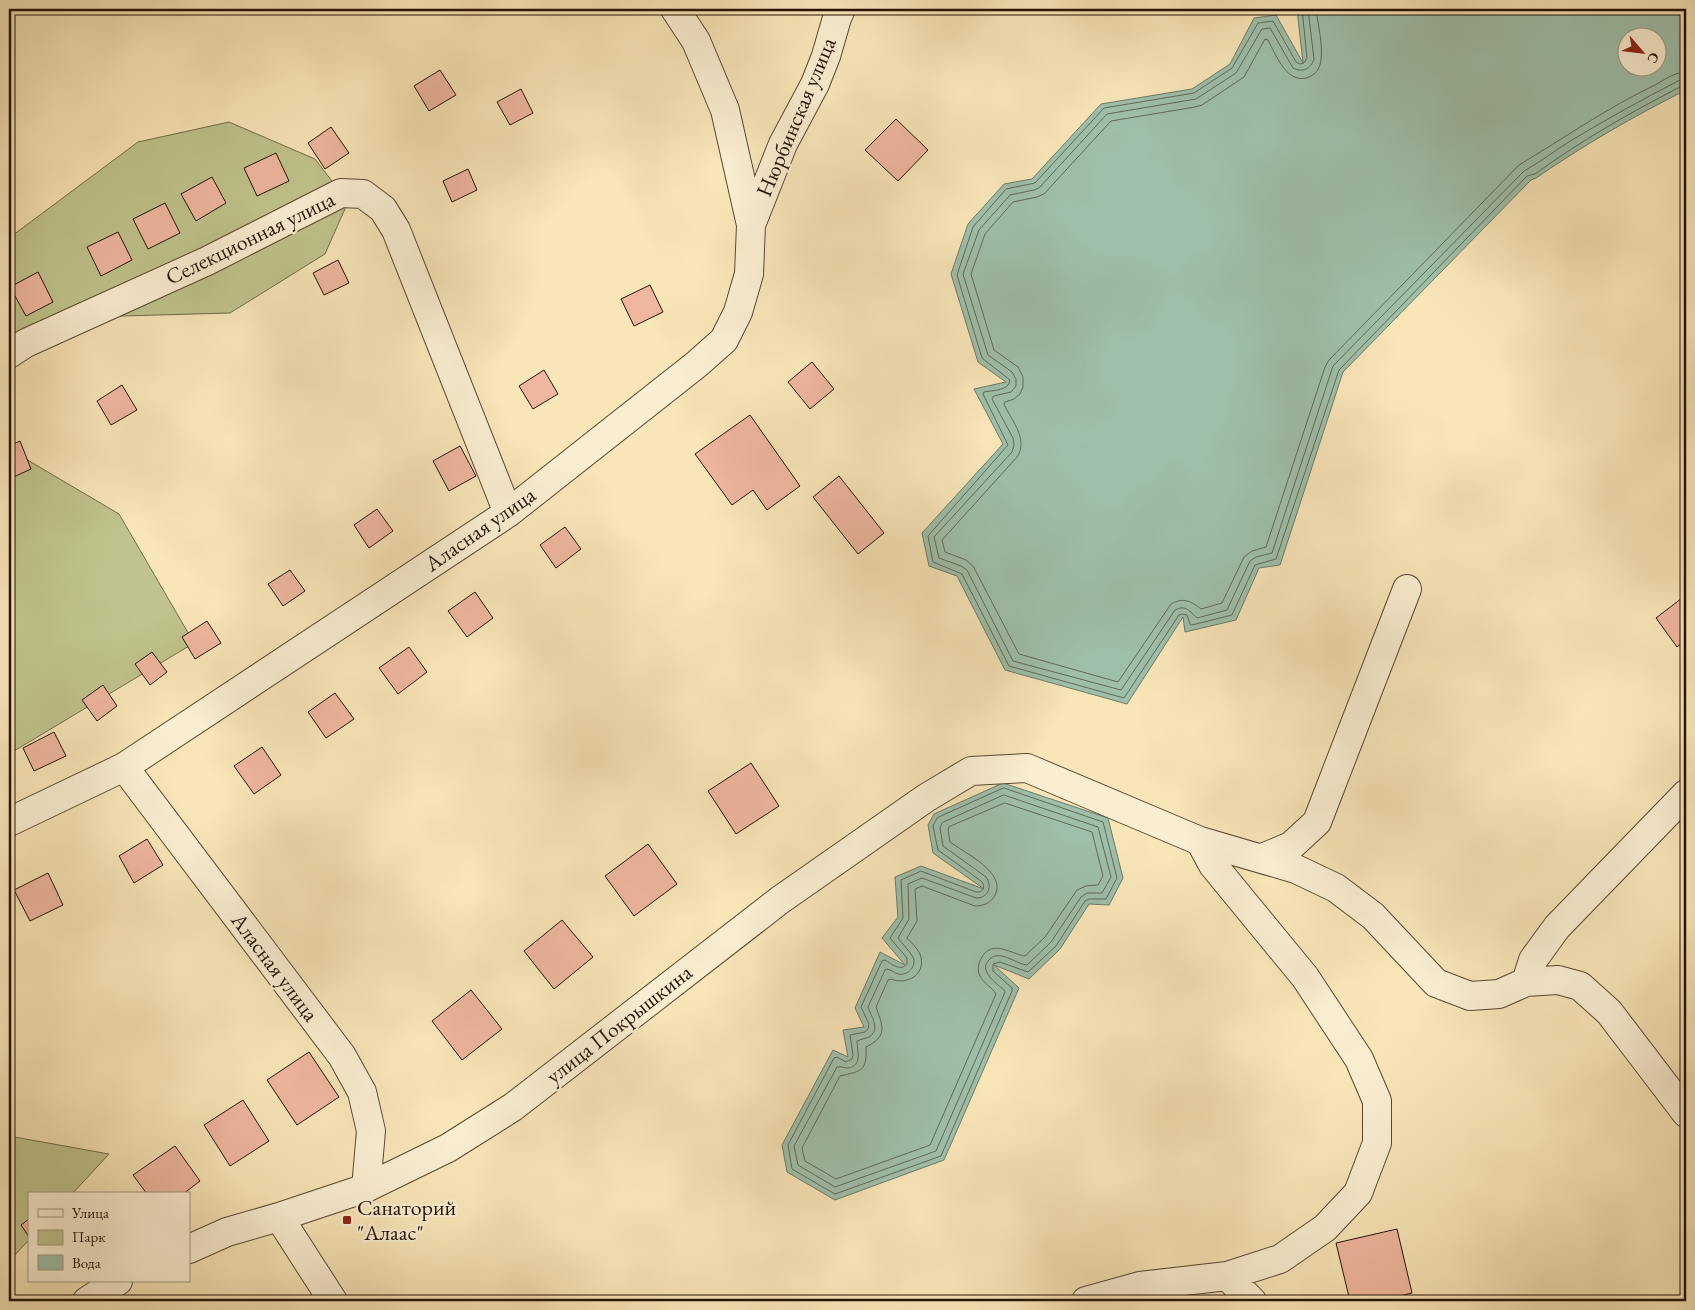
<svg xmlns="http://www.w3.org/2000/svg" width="1695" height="1310" font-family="'EB Garamond',serif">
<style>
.green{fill:#c0c38d;stroke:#726b4a}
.water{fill:#9ebfaa;stroke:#6d7a69;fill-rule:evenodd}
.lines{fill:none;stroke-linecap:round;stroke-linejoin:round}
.shore{stroke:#616958;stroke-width:1}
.building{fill:#efb79e;stroke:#241307}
.minor-casing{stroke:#594833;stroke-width:30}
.minor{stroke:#faeed1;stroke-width:28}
.poi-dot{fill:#8f2418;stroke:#faeed1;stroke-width:2}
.labels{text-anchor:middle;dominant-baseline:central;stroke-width:4.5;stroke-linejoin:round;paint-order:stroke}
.street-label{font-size:22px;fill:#241307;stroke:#faeed1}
.poi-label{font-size:22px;fill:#241307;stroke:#faeed1;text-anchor:start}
</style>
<rect width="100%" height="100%" fill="#f8e5b8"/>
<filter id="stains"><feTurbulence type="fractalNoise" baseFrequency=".004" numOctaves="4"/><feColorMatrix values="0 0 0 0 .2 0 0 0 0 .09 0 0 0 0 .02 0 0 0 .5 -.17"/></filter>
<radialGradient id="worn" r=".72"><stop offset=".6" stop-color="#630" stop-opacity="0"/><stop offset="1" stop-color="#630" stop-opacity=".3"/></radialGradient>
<path class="green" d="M229,122l86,37 33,43 -23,52 -95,59 -108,3 -90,19 -23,16v-113l129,-96z
M9,449l110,65 75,129 -185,111z
M9,1136l100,18 -37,40h-43v46l-20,21z"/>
<path class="water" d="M1297,9h389v81c-52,26 -102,55 -150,88l-5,2 -188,192 -63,193 -21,3 -23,52 -51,12 -2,-15 -56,87 -122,-34 -48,-94 -28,-10 -7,-33 81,-89 -29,-55 32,-7 -28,-20 -27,-88 17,-50 36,-40 28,-5 69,-75 91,-15 38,-25 24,-46 22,-3 27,48zM1628,38h30v30h-30z
M1003,783l105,35 15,60 -14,27 -20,-1 -29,45 -31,30 -35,-14 25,23 -75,172 -109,40 -48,-28 -5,-27 51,-95 15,7 -5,-27 21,-3 -9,-19 25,-56 25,13 -23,-27 16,-21 -3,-40 26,-11 63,23 -51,-36 -5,-28 6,-11z"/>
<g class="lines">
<path class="shore" d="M1302,9l5,49 -3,5 -4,1 -4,-2 -23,-41 -15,2 -26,45 -38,25 -90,15 -69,75 -29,6 -33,38 -16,48 25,83 28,22c-1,11 -16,10 -26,12l-1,2 25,51 -80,91 5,26 29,12 47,92 115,32 55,-83 3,-1 5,1 3,9 2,1 40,-10 23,-50 21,-6 63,-189 188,-194 8,-2c47,-34 96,-62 147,-88h4
M1308,9l6,50c-3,10 -12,14 -21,9l-23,-40 -8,1 -26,44 -40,26 -89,15 -68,74 -5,2 -24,5 -31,35 -16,44 25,81 24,17 4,7v7l-5,6 -17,4 -2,3 21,39 1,7 -2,7 -78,85 5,21 22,8 6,4 46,91 108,29 54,-80c11,-6 15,2 22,8l30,-8 23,-49 6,-4 16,-4 61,-187 191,-195c17,-9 31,-21 48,-31 35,-21 71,-41 108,-60l6,-1
M1316,9c2,16 7,35 5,51 -1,7 -4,13 -10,16 -23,12 -35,-21 -43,-36l-3,-1 -21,38 -42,28 -7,2 -84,14 -67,73 -7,3 -24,5 -28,32 -14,40 23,76 24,17 5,10v10l-3,7 -6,5 -9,3 -1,2c7,16 25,35 13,53l-75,83 3,12 21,8 7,6 46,88 99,28 53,-78c12,-7 20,-3 30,5l21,-6 22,-46 8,-6 14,-4 59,-180 4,-7 190,-195c45,-27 88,-57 136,-80 9,-5 20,-13 31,-13
M1004,788l99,34 14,56 -11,21h-17l-4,2 -29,45 -28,26 -28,-10 -7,2v7l19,17v3l-71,165 -106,38 -43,-25 -4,-24 46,-87 3,-1 9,5 6,-3 1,-4 -3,-20 15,-3 3,-3 1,-5 -8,-17 21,-46 3,-1c7,4 16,12 22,4v-6l-17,-20 13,-20 -2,-38 20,-9 55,21h4c4,-3 5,-7 1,-11l-43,-31 -5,-24 4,-8z
M1004,795l94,32 13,50 -9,16h-15l-6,4 -30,45 -24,23c-9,-1 -17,-8 -26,-9 -4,-1 -8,0 -11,3 -13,11 6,24 14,31l1,2 -69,159 -101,36 -37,-22 -4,-19 43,-79c4,-1 7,1 11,1 15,-2 9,-18 9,-27 4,-2 8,-2 12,-4 12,-7 2,-21 -1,-30l17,-37 2,-1c4,1 8,4 11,5 10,2 19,-8 15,-17 -4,-7 -11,-13 -15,-19l11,-19 -1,-35 14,-6 54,20c12,0 17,-11 10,-21l-43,-31 -3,-18 2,-5z
M1005,803l87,29 11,44 -5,9 -12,1 -9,4 -32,47 -20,19c-14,-2 -32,-17 -43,1 -4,6 -5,13 -2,19 4,8 12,11 16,18l-66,151 -94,34 -31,-18 -3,-13 38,-72c22,-5 27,-5 26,-29 22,-11 17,-20 10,-40l12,-27 3,-1c15,6 34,-3 30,-22 -2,-8 -9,-13 -14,-19l10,-17 -2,-32 7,-3 53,20c9,0 16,-3 20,-11 12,-22 -30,-42 -45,-53l-2,-12 1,-3z"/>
</g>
<path class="building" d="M440,70l16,25 -27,16 -15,-25z
M521,89l12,24 -23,12 -13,-23z
M896,119l32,31 -30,31 -33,-31z
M331,127l18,26 -24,16 -17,-26z
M276,153l13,28 -32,15 -13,-28z
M468,169l9,21 -25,12 -9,-21z
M212,177l14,26 -30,18 -15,-27z
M165,203l15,30 -32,16 -15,-30z
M118,232l14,28 -31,16 -14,-29z
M338,260l11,23 -25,12 -11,-22z
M38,272l15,30 -27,14 -16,-29z
M650,285l13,27 -29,14 -13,-27z
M812,362l22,27 -24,20 -22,-27z
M544,370l14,24 -25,15 -14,-23z
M122,385l15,25 -26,15 -14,-24z
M750,415l50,71 -33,24 -14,-20 -21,15 -37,-51z
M20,441l11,28 -22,10v-33z
M460,446l16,30 -27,15 -16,-30z
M839,476l45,57 -26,21 -45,-57z
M377,509l16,22 -24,17 -15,-23z
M565,527l16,22 -25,19 -16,-23z
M290,570l15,21 -22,15 -15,-22z
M475,592l18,26 -26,19 -19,-26z
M1686,595v45l-9,7 -21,-29z
M207,621l14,22 -26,16 -13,-22z
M409,647l18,25 -29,22 -19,-26z
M152,652l15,20 -17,13 -15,-21z
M103,685l14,21 -20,15 -15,-21z
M335,693l19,26 -28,19 -18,-26z
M54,732l12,24 -32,15 -11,-23z
M262,747l19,28 -27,19 -20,-28z
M751,763l28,43 -43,28 -28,-43z
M147,839l16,26 -29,18 -15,-27z
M648,844l29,40 -43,32 -29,-40z
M48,873l15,32 -33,16 -16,-31z
M562,920l31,37 -39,32 -30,-38z
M471,990l31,39 -40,31 -30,-39z
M309,1052l30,45 -42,28 -30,-45z
M243,1100l26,41 -39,25 -26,-41z
M175,1146l25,35 -17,13h-36l-14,-19z
M29,1219v18l-8,-12z
M1397,1229l15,64 -33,8h-29l-14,-58z"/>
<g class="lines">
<g class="minor-casing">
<path id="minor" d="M751,225l32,-81 32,-60 11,-28 11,-38 4,-9
M9,354l17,-11 181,-82 134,-68 22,1 20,15 13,21 112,283
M124,767l218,289 20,36 9,39 -5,57
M9,822l115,-55 384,-254 189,-149 27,-24 14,-28 11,-38 2,-49 -26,-115 -29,-69 -21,-32
M1200,841l96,28 40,19 37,28 63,67 34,13 29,-2 27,-12 32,-2 22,6 29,26 77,101
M1262,858l29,-12 26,-24 90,-233
M1526,982l7,-22 24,-33 129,-133
M279,1217l54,84
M189,1249l38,-17 52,-15 87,-29 82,-40 65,-41 267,-207 146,-102 45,-27 56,-3 173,73 13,24 92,112 54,82 18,42v42l-19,50 -33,35 -45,31 -53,17
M87,1301l31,-20
M1086,1301l54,-15 87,-10 25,25"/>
</g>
<use href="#minor" class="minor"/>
</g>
<rect class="poi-dot" x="342" y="1215" width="10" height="10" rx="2.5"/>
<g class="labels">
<g class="street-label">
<text transform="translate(796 117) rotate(-67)">Нюрбинская улица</text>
<text transform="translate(250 238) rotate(-26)">Селекционная улица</text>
<text transform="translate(480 529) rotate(-35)">Аласная улица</text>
<text transform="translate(275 967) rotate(53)">Аласная улица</text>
<text transform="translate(619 1024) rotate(-38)">улица Покрышкина</text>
</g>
<g class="poi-label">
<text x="357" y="1207">Санаторий<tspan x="357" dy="25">"Алаас"</tspan></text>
</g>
</g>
<rect width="1695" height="1310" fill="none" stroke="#f8e5b8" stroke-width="30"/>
<rect x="10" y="10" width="1675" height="1290" fill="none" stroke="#241307" stroke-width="2.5"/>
<rect x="15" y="15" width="1665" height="1280" fill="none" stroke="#241307"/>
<rect x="28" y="1192" width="162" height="90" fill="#faeed1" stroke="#a49680"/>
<rect x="38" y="1209" width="25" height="8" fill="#faeed1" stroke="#a49680"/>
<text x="72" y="1218" font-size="15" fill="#241307">Улица</text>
<rect x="38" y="1230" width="25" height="15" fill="#c0c38d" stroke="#a49680"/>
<text x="72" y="1242" font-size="15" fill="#241307">Парк</text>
<rect x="38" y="1255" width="25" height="15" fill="#9ebfaa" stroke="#a49680"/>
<text x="72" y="1268" font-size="15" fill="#241307">Вода</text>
<g transform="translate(1642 52) rotate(118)"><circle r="24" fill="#faeed1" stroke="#a49680"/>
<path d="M0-4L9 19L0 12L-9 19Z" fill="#8f2418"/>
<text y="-8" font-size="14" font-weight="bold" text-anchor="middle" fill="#241307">С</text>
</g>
<rect width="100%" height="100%" filter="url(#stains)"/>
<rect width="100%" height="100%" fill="url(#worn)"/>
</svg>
